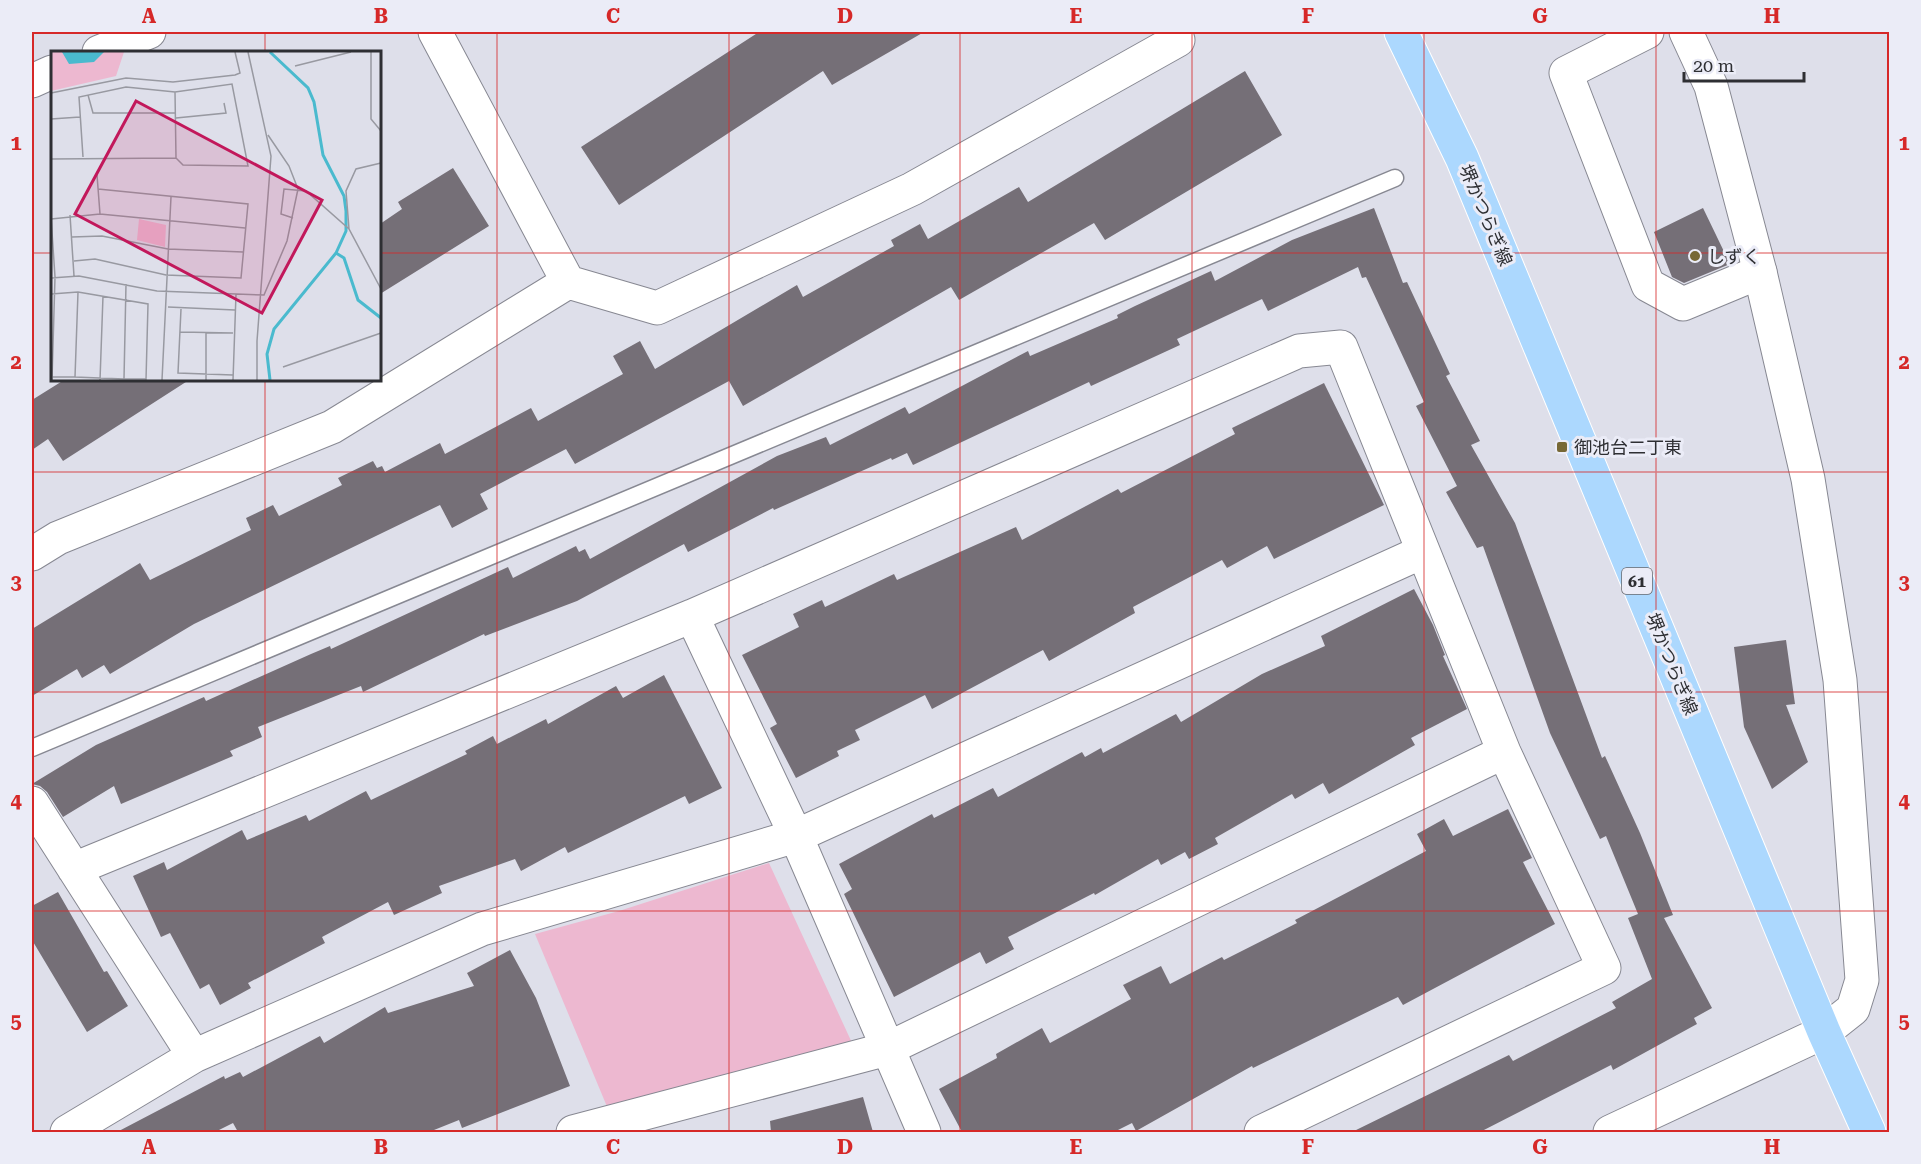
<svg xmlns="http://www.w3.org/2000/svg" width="1921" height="1164" font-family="'Roboto Serif','Noto Sans JP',serif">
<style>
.green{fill:#edb8d0}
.building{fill:#756f77}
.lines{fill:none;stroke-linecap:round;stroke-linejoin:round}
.service-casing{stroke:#878892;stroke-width:19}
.minor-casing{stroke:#878892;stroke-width:35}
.tertiary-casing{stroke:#878892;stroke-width:35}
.primary-casing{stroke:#fff;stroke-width:35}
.service{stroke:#fff;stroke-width:16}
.minor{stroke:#fff;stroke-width:33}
.tertiary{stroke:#fff;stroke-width:33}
.primary{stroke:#acd8fe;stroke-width:33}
.grid{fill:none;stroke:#d62828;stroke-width:1.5;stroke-opacity:0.55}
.poi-dot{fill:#766835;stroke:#ebecf7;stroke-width:2}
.labels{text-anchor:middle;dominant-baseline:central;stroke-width:6;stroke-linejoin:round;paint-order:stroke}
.shield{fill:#ebecf7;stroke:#67686e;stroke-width:1.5}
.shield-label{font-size:16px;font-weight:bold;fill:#2e2f33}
.street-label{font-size:18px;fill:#2e2f33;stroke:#ebecf7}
.poi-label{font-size:18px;fill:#2e2f33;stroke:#ebecf7;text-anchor:start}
.inset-river{fill:none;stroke:#4abace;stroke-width:3}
.inset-road{fill:none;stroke:#9899a1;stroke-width:1.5}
.view{fill:#c2185b;fill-opacity:0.15;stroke:#c2185b;stroke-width:3}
.inset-edge{fill:none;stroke:#2e2f33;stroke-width:3}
.neatline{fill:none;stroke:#d62828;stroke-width:2}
.grid-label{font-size:20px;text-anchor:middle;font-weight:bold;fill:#d62828}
</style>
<rect width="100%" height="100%" fill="#dedfea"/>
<path class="green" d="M769,863l84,182 -245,64 -73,-175 84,-23z"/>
<path class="building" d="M759,32h165l-92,53 -9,-14 -204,134 -38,-58z
M1245,71l37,64 -177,105 -11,-17 -135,77 -8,-13 -208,119 -14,-25 -154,83 -9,-15 -86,45 8,15 -36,19 -12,-23 -246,119 -84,50 -6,-9 -22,13 -5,-9 -45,27v-67l108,-66 10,17 101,-50 -5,-12 27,-13 6,11 63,-31 -4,-7 35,-17 4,7 5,-2 3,6 55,-29 5,11 86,-46 7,13 85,-47 -10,-18 27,-15 15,28 142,-84 6,12 91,-51 -3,-6 29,-16 8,15 91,-52 9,15z
M453,168l36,58 -109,68v-70l22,-15 -4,-7z
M1374,208l29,75 4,-1 43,92 -4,2 34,65 -9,4 44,78 87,235 3,-2 35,77 33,82 -9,3 48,90 -18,10 3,6 -84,46 -2,-5 -131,67h-128l157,-77 4,6 103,-53 -4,-6 40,-23 -24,-61 10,-4 -32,-78 -6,3 -50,-106 -67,-187 -6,2 -31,-56 11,-6 -41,-80 8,-4 -58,-125 -4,1 -4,-11 -90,44 -6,-12 -85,40 3,6 -89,41 -2,-4 -176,83 -6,-12 -15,7 -1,-2 -117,52 -1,-2 -85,44 -4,-8 -107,57 -92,35 -1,-2 -121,58 -2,-6 -103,41 4,10 -32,14 3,5 -112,48 -7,-18 -51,31 -16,-25 -7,-6 -8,-2 64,-39 108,-48 2,4 105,-47 19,-8 1,3 177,-82 5,11 63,-32 3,6 6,-3 5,10 187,-103 49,-19 4,8 75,-38 4,7 119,-63 2,5 88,-38 -1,-3 18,-9 76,-35 4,10 77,-41z
M1703,208l27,56 -46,19 -12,-6 -18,-45z
M64,380h125l-126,81 -15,-22 -16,11v-50z
M1324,383l60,122 -110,54 -7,-13 -40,22 -5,-8 -89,47 2,6 -86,48 -6,-11 -111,59 -7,-14 -70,35 5,10 -23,11 2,5 -43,22 -26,-50 7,-4 -35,-69 57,-28 -6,-13 29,-14 3,7 69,-33 3,6 119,-53 6,13 96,-51 3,4 114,-59 -3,-6z
M1414,589l19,36 12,30 -2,1 24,53 -56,29 4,7 -86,49 -6,-11 -28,16 -3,-5 -77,44 3,6 -29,15 -4,-7 -24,13 -3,-6 -63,36 -1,-2 -86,44 6,12 -28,15 -6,-12 -86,45 -50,-103 8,-5 -13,-25 93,-50 2,4 59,-30 5,9 84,-45 3,5 16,-9 2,5 73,-39 5,8 81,-48 63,-28 -4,-10z
M1786,640l9,64 -9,1 22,57 -36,27 -28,-62 -10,-80z
M664,675l58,113 -33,16 -4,-8 -117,57 -3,-6 -44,24 -6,-12 -76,27 3,7 -48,22 -6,-13 -66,35 3,6 -77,40 3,5 -31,17 -11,-21 -9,5 -30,-56 -9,4 -28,-61 31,-14 3,8 75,-40 5,10 59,-25 3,6 57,-30 5,9 96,-46 -2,-3 28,-15 4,8 49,-25 2,5 68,-38 7,12z
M1508,809l24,49 -9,4 32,62 -152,81 -5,-8 -145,71 -1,-2 -116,65 -4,-8 -18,9h-152l-23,-43 58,-31 -1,-4 46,-26 8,15 81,-44 -8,-14 38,-19 9,18 52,-27 2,3 73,-37 -2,-3 131,-69 -9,-17 27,-15 9,17z
M58,892l46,80 3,-1 21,35 -41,26 -55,-92v-34z
M510,950l26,48 34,88 -108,42 -3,-8 -30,12h-191l-5,-9 -18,9h-98l107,-56 1,3 15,-7 3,5 77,-41 4,7 61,-36 3,6 86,-27 -7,-13z
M863,1097l10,35h-102l-1,-11z"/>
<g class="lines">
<g class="service-casing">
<path id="service" d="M32,748l1363,-570"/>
</g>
<g class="minor-casing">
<path id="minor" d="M435,32l133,250 89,26 255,-119 266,-149 -3,-8
M1647,32l-81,41 82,212 35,19 77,-32
M99,52l50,-20
M32,81l20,-9
M32,554l26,-16 274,-111 236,-145
M692,616l104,220 128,296
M32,803l162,253
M74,869l618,-253 607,-265 42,-4 163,405 100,216 -343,164
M67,1132l127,-76 288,-127 314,-93 626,-284
M573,1132l314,-83 617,-297"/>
</g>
<g class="tertiary-casing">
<path id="tertiary" d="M1610,1132l214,-100 29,-23 9,-29 -22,-300 -32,-201 -48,-207 -49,-186 -25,-54"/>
</g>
<g class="primary-casing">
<path id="primary" d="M1401,32l61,126 362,874 45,100"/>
</g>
<use href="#service" class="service"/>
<use href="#minor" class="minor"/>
<use href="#tertiary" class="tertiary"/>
<use href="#primary" class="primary"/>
</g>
<path class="grid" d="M265,32v20M497,32v1100M729,32v1100M960,32v1100M1192,32v1100M1424,32v1100M1656,32v1100M32,253h20M380,253h1510M265,380v752M32,472h1858M32,692h1858M32,911h1858"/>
<g class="poi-dot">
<circle cx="1695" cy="256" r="6"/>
<rect x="1556" y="441" width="12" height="12" rx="3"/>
</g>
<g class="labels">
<rect class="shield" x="1622" y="568" width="30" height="26" rx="4.5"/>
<g class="shield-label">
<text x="1637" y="581">61</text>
</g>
<g class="street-label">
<text transform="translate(1486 215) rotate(67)">堺かつらぎ線</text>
<text transform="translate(1672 664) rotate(68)">堺かつらぎ線</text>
</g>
<g class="poi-label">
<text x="1707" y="256">しずく</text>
<text x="1574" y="447">御池台二丁東</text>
</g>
</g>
<g transform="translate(51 51)">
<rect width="330" height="330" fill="#dedfea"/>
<path d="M0,1h73l-8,24 -65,15zM88,168l27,6 -1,22 -28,-7z" fill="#edb8d0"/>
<path d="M11,1h42l-10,10 -25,2z" fill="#4abace"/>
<path class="inset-river" d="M219,1l38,36 6,14 9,53 21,41 2,15v20l-10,22 -62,76 -7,25 3,26M285,202l8,5 14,42 23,18"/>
<path class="inset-road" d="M197,1l23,104 -14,185v39M320,1v67l10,12M244,15l56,-14M0,42l75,-15 47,4 62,-7 5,-2 -5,-21M37,44l5,18h83M125,67l50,-5 -2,-10M0,68l29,-2M32,106l-4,-60 47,-10 49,5 57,-8 16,82 -65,-1 -7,-7 -1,-66M0,108l125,-1M46,124l3,39M19,164l4,61M0,166l4,60 -3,103M242,167l-12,-4 3,-25 22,2 43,38 32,60M0,168l49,-5 145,14M298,178l-3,-38 10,-22 25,-6M21,186l30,-1 66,13 75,3M23,210l21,-2 71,16 75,3 7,-74 -150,-15M0,227l28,-2 78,15 107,4 23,-54 11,-52 -9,-23 -21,-31M75,233l-2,95h22M27,241l-3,85 49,2M0,243l27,-2 70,12 -2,76M117,256l67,3M130,258l-3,64 55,2M129,281l53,1M155,281v48M232,316l98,-34M0,326h24M49,329l3,-84M111,329l9,-183M182,329l3,-86"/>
<path class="view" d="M85,50l186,99 -60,113 -187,-99z"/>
<rect width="330" height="330" class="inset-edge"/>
</g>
<rect width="1921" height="1164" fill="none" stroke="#ebecf7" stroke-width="66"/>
<path d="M1684 72v9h120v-9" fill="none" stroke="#2e2f33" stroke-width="3"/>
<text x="1693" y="72" font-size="18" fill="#2e2f33" stroke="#ebecf7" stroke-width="4.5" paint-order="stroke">20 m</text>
<rect x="33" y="33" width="1855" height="1098" class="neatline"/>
<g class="grid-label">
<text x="149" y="23">A</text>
<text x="381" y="23">B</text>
<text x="613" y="23">C</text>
<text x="845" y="23">D</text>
<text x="1076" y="23">E</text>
<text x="1308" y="23">F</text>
<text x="1540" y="23">G</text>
<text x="1772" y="23">H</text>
<text x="16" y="150">1</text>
<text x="1904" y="150">1</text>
<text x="16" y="369">2</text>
<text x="1904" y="369">2</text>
<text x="16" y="589">3</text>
<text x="1904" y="589">3</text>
<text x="16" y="808">4</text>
<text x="1904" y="808">4</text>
<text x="16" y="1028">5</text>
<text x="1904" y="1028">5</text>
<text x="149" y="1154">A</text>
<text x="381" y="1154">B</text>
<text x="613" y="1154">C</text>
<text x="845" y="1154">D</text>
<text x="1076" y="1154">E</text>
<text x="1308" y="1154">F</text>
<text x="1540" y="1154">G</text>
<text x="1772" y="1154">H</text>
</g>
</svg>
